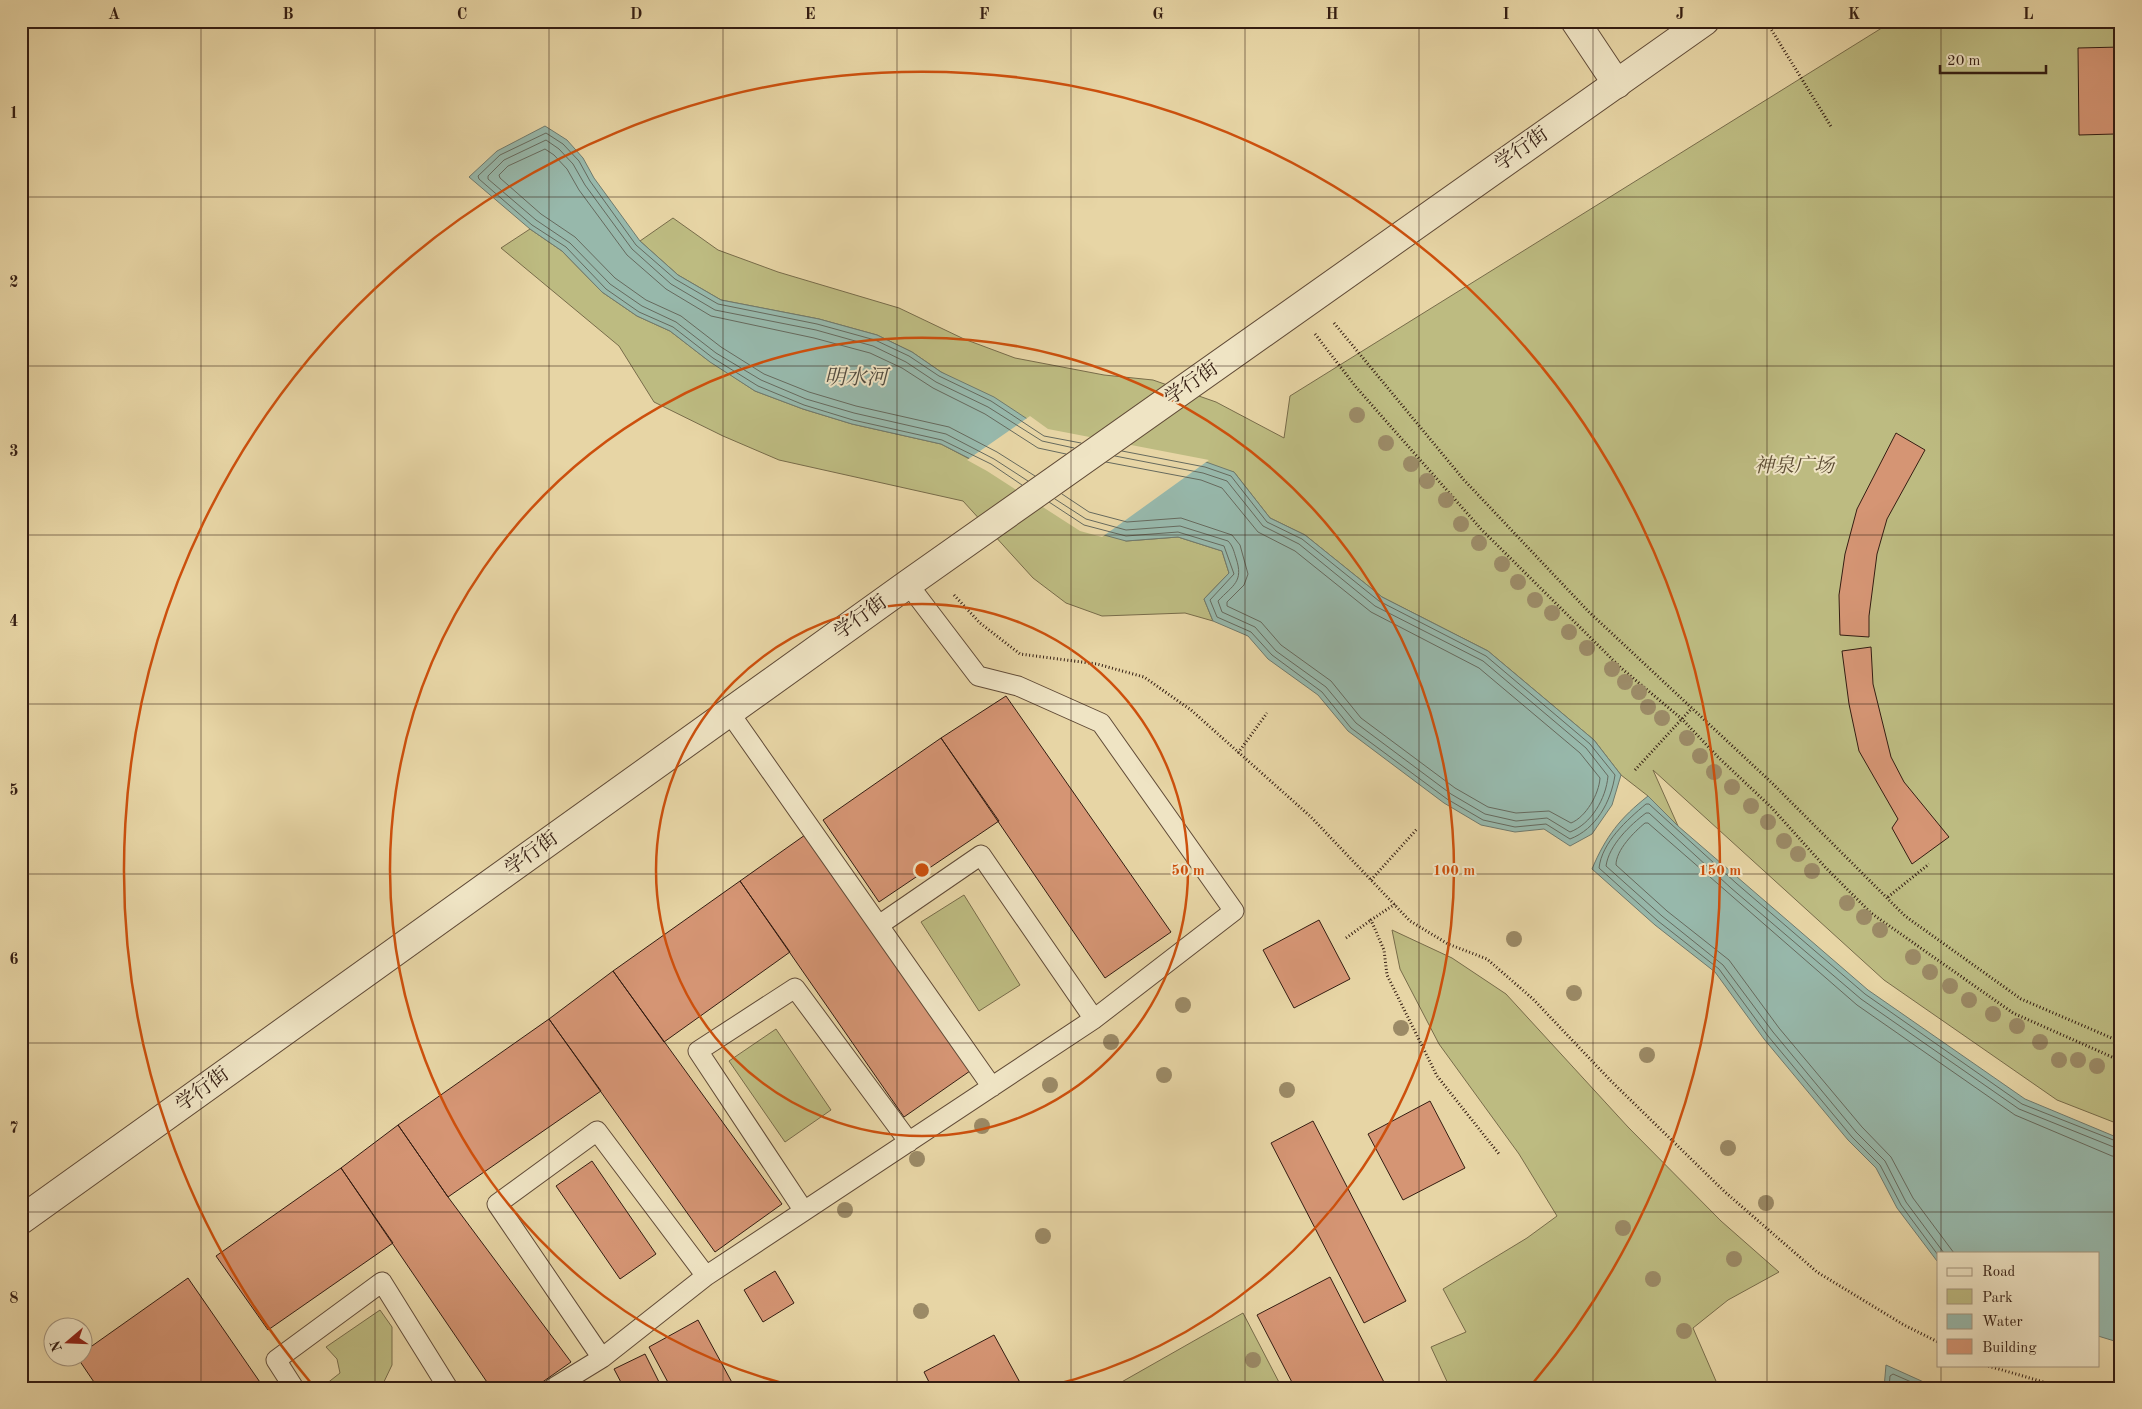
<svg xmlns="http://www.w3.org/2000/svg" width="2142" height="1409" font-family="'Old Standard TT','Noto Serif SC',serif">
<style>
.green{fill:#bdbb81;stroke:#786c4a}
.water{fill:#97b8ab;stroke:#6f7a6e}
.pier{fill:#e7d5a5}
.lines{fill:none;stroke-linecap:round;stroke-linejoin:round}
.shore{stroke:#666a5e;stroke-width:1}
.building{fill:#d59574;stroke:#341d12}
.service-casing{stroke:#614b37;stroke-width:21}
.minor-casing{stroke:#614b37;stroke-width:30}
.tertiary-casing{stroke:#614b37;stroke-width:30}
.path{stroke:#341d12;stroke-width:3;stroke-dasharray:1 2.5;stroke-linecap:butt}
.service{stroke:#efe4c4;stroke-width:19}
.minor{stroke:#efe4c4;stroke-width:28}
.tertiary{stroke:#efe4c4;stroke-width:28}
.tree{fill:#9b8a66}
.grid{fill:none;stroke:#341d12;stroke-width:1;stroke-opacity:0.55}
.ring{fill:none;stroke:#cd500d;stroke-width:2.5}
.labels{text-anchor:middle;dominant-baseline:central;stroke-width:4;stroke-linejoin:round;paint-order:stroke}
.street-label{font-size:20px;fill:#341d12;stroke:#efe4c4}
.park-label{font-size:20px;font-style:italic;fill:#5d4c33;stroke:#efe4c4}
.water-label{font-size:21px;font-style:italic;fill:#524c40;stroke:#efe4c4}
.centre{fill:#cd500d;stroke:#efe4c4;stroke-width:2.5}
.ring-label{font-size:15px;text-anchor:middle;font-weight:bold;fill:#cd500d;stroke:#efe4c4;stroke-width:4;stroke-linejoin:round;paint-order:stroke}
.neatline{fill:none;stroke:#341d12;stroke-width:2}
.grid-label{font-size:16px;text-anchor:middle;font-weight:bold;fill:#341d12}
</style>
<rect width="100%" height="100%" fill="#e7d5a5"/>
<filter id="stains"><feTurbulence type="fractalNoise" baseFrequency=".004" numOctaves="4"/><feColorMatrix values="0 0 0 0 .2 0 0 0 0 .09 0 0 0 0 .02 0 0 0 .5 -.17"/></filter>
<radialGradient id="worn" r=".72"><stop offset=".6" stop-color="#630" stop-opacity="0"/><stop offset="1" stop-color="#630" stop-opacity=".3"/></radialGradient>
<path class="green" d="M1893,21h228v1104l-64,-25 -173,-120 -231,-210 25,56 -30,-30 -27,-21 -27,-35 -106,-89 -106,-54 -77,-62 -35,-17 -36,-46 -187,-40 -106,-60 -29,-20 -35,-17 -58,-16 -98,-19 -43,-25 -38,-34 33,-23 45,32 60,22 121,36 65,31 51,19 89,17 49,5 63,22 68,36 6,-42z
M530,229l32,22 40,41 35,24 33,15 35,27 50,33 48,18 49,15 89,20 185,97 52,-4 44,14 7,22 -25,26 9,22 -28,-8 -83,3 -36,-13 -33,-25 -70,-77 -184,-41 -56,-24 -69,-34 -35,-56 -118,-98z
M964,895l56,90 -41,26 -58,-89z
M1392,930l60,28 54,36 122,133 93,94 58,51 -51,28 -35,28 26,60h-269l-19,-41 35,-15 -23,-43 84,-51 30,-22 -38,-62 -80,-110 -39,-75z
M776,1029l55,81 -46,32 -56,-81z
M380,1310l12,17v38l-11,23h-60l19,-15 -3,-14 -11,-12z
M1243,1313l39,75h-171z"/>
<path class="water" d="M545,126l22,14 16,18 11,20 46,63 38,34 43,25 98,19 58,16 35,17 29,20 53,25 53,35 159,30 28,10 36,46 35,17 77,62 106,54 106,89 27,35 -9,30 -20,29 -22,12 -26,-17 -29,3 -34,-7 -37,-22 -96,-72 -30,-36 -50,-36 -20,-23 -35,-15 -9,-22 25,-26 -7,-22 -44,-14 -52,4 -44,-12 -94,-61 -47,-24 -89,-20 -49,-15 -48,-18 -45,-29 -40,-31 -33,-15 -35,-24 -40,-41 -32,-22 -61,-52 28,-26z
M1648,796l30,30 190,164 157,109 96,40v204l-23,-7v-83h-160v9l-1,-1 -40,-53 -21,-40 -28,-28 -84,-101 -49,-67 -60,-47 -63,-56c14,-33 28,-51 56,-73z
M1886,1365l51,23h-53z"/>
<path class="pier" d="M1030,416l18,13 161,31 -107,77 -22,-6 -93,-60 -20,-11z"/>
<g class="lines">
<path class="shore" d="M1035,476l-38,-24 -48,-25 -93,-21 -47,-14 -45,-18 -43,-27 -40,-31 -35,-16 -31,-22 -40,-41 -34,-23 -41,-36 -1,-3 9,-9 37,-17 9,6 13,14 12,21 48,65 39,34 45,27 103,22 56,15 32,15 31,20 52,26 53,34 28,6
M1028,481l-34,-22 -48,-25 -92,-21 -48,-14 -45,-19 -45,-27 -40,-31 -34,-16 -32,-22 -40,-41 -34,-23 -48,-41v-3l16,-16 42,-20 13,9 14,15 12,21 47,64 39,35 44,26 101,20 57,16 33,16 30,20 52,25 54,34 32,7
M1022,485l-31,-21 -49,-24 -89,-20 -49,-15 -46,-19 -45,-28 -40,-31 -34,-15 -33,-23 -40,-42 -34,-22 -53,-46 -1,-3 22,-21 46,-22 17,11 16,17 11,20 46,64 39,34 43,25 99,20 58,16 34,16 30,20 52,25 53,35 37,7
M1062,494l27,18 38,10 54,-4 51,17 8,10 8,29 -4,11 -17,17v4l34,16 20,23 50,36 30,37 94,70 33,19 28,6 33,-2 22,12c15,-6 28,-29 29,-45l-20,-25 -101,-85 -108,-56 -76,-61 -37,-19 -36,-44 -21,-8 -95,-18
M1055,499l31,20 40,11 54,-4 48,15c5,5 6,11 8,17 8,24 -3,27 -18,43l4,11 33,15 21,24 50,36 30,36 95,71 34,20 31,7 31,-3 23,14c21,-8 36,-33 38,-56l-22,-28 -103,-87 -108,-55 -76,-62 -36,-18 -36,-45 -24,-8 -88,-17
M1049,502l35,23 42,11 52,-4 46,14 10,28 -24,26 7,17 34,15 21,23 50,37 29,36 96,71 36,21 32,7 31,-3 24,15c26,-10 41,-37 45,-64l-25,-31 -104,-88 -107,-55 -77,-62 -35,-17 -36,-46 -26,-9 -83,-16
M1944,1253l-38,-51 -21,-41 -29,-29 -83,-100 -50,-67 -61,-49 -56,-50c3,-21 24,-41 40,-53h3l82,75 130,111 158,110 102,41
M1954,1253l-41,-55 -22,-41 -29,-30 -83,-99 -50,-68 -62,-49 -51,-46c0,-15 18,-33 29,-42h3l209,182 158,110 97,41 9,1
M1938,1255l-37,-50 -21,-40 -28,-28 -84,-101 -49,-67 -61,-48 -59,-53c3,-26 28,-48 47,-64h3l87,79 129,111 157,110 99,39
M1889,1388l1,-12 3,-2 32,14"/>
</g>
<path class="building" d="M2121,47v72l-6,1v14l-36,1 -1,-87z
M1896,433l29,17 -38,69 -10,35 -8,62v21l-29,-2 -1,-40 6,-41 12,-45z
M1871,647l2,37 18,73 13,25 45,55 -37,27 -20,-36 6,-9 -39,-68 -10,-47 -7,-53z
M1006,696l165,236 -66,46 -164,-240z
M941,738l58,83 -120,81 -56,-82z
M805,835l165,236 -66,46 -164,-236z
M740,881l50,71 -126,90 -51,-71z
M1319,920l31,59 -56,29 -31,-58z
M613,971l169,233 -67,48 -166,-233z
M549,1019l52,72 -153,106 -50,-72z
M1430,1101l35,67 -62,32 -35,-66z
M1313,1121l93,180 -42,22 -93,-180z
M398,1125l50,72 123,165 -37,26h-43l-150,-220z
M592,1161l64,93 -36,25 -64,-93z
M341,1168l52,75 -125,87 -52,-74z
M775,1271l19,32 -31,19 -19,-32z
M1330,1277l57,111h-92l-38,-73z
M188,1278l76,110h-166l-21,-31 5,-1v-3z
M698,1320l37,68h-64l-22,-41z
M994,1335l29,53h-91l-8,-16z
M645,1354l17,34h-38l-10,-19z"/>
<g class="lines">
<g class="service-casing">
<path id="service" d="M729,712l263,375
M879,925l102,-70 113,164
M804,1211l-106,-160 97,-63 114,154
M706,1276l388,-257 140,-108 -133,-188 -83,-37 -40,-10 -70,-92
M294,1388l-18,-28 106,-78 66,106
M553,1388l49,-30 104,-82 -109,-145 -100,73 105,154"/>
</g>
<g class="minor-casing">
<path id="minor" d="M1575,21l42,63"/>
</g>
<g class="tertiary-casing">
<path id="tertiary" d="M21,1220l887,-636 797,-563"/>
</g>
<path class="path" d="M1766,21l66,107
M1334,323l130,157 125,132 183,171 133,133 116,83 100,43
M1315,334l41,53 125,142 140,139 61,51 36,38 53,50 55,61 45,45 142,100 108,48
M954,595l26,28 40,31 77,10 47,13 47,33 120,107 99,104 38,23 39,15 46,40 78,82 114,111 92,80 87,53 34,17
M1238,753l29,-40
M1635,770l57,-62
M1371,880l46,-51
M1888,897l41,-33
M1395,904l-24,16 13,30 3,25 50,101 62,78
M1346,938l25,-18
M1985,1365l79,23"/>
<use href="#service" class="service"/>
<use href="#minor" class="minor"/>
<use href="#tertiary" class="tertiary"/>
</g>
<g class="tree">
<circle cx="1357" cy="415" r="8"/>
<circle cx="1386" cy="443" r="8"/>
<circle cx="1411" cy="464" r="8"/>
<circle cx="1427" cy="481" r="8"/>
<circle cx="1446" cy="500" r="8"/>
<circle cx="1461" cy="524" r="8"/>
<circle cx="1479" cy="543" r="8"/>
<circle cx="1502" cy="564" r="8"/>
<circle cx="1518" cy="582" r="8"/>
<circle cx="1535" cy="600" r="8"/>
<circle cx="1552" cy="613" r="8"/>
<circle cx="1569" cy="632" r="8"/>
<circle cx="1587" cy="648" r="8"/>
<circle cx="1612" cy="669" r="8"/>
<circle cx="1625" cy="682" r="8"/>
<circle cx="1639" cy="692" r="8"/>
<circle cx="1648" cy="707" r="8"/>
<circle cx="1662" cy="718" r="8"/>
<circle cx="1687" cy="738" r="8"/>
<circle cx="1700" cy="756" r="8"/>
<circle cx="1714" cy="772" r="8"/>
<circle cx="1732" cy="787" r="8"/>
<circle cx="1751" cy="806" r="8"/>
<circle cx="1768" cy="822" r="8"/>
<circle cx="1784" cy="841" r="8"/>
<circle cx="1798" cy="854" r="8"/>
<circle cx="1812" cy="871" r="8"/>
<circle cx="1847" cy="903" r="8"/>
<circle cx="1864" cy="917" r="8"/>
<circle cx="1880" cy="930" r="8"/>
<circle cx="1514" cy="939" r="8"/>
<circle cx="1913" cy="957" r="8"/>
<circle cx="1930" cy="972" r="8"/>
<circle cx="1950" cy="986" r="8"/>
<circle cx="1574" cy="993" r="8"/>
<circle cx="1969" cy="1000" r="8"/>
<circle cx="1183" cy="1005" r="8"/>
<circle cx="1993" cy="1014" r="8"/>
<circle cx="2017" cy="1026" r="8"/>
<circle cx="1401" cy="1028" r="8"/>
<circle cx="1111" cy="1042" r="8"/>
<circle cx="2040" cy="1042" r="8"/>
<circle cx="1647" cy="1055" r="8"/>
<circle cx="2059" cy="1060" r="8"/>
<circle cx="2078" cy="1060" r="8"/>
<circle cx="2097" cy="1066" r="8"/>
<circle cx="1164" cy="1075" r="8"/>
<circle cx="1050" cy="1085" r="8"/>
<circle cx="1287" cy="1090" r="8"/>
<circle cx="982" cy="1126" r="8"/>
<circle cx="1728" cy="1148" r="8"/>
<circle cx="917" cy="1159" r="8"/>
<circle cx="1766" cy="1203" r="8"/>
<circle cx="845" cy="1210" r="8"/>
<circle cx="1623" cy="1228" r="8"/>
<circle cx="1043" cy="1236" r="8"/>
<circle cx="1734" cy="1259" r="8"/>
<circle cx="1653" cy="1279" r="8"/>
<circle cx="921" cy="1311" r="8"/>
<circle cx="1684" cy="1331" r="8"/>
<circle cx="1253" cy="1360" r="8"/>
</g>
<path class="grid" d="M201,21v1367M375,21v1367M549,21v1367M723,21v1367M897,21v1367M1071,21v1367M1245,21v1367M1419,21v1367M1593,21v1367M1767,21v1367M1941,21v1232M21,197h2100M21,366h2100M21,535h2100M21,704h2100M21,874h2100M21,1043h2100M21,1212h2100M1941,1365v23"/>
<g class="ring">
<circle cx="922" cy="870" r="266"/>
<path d="M798 1387A532 532 0 1 1 1046 1387"/>
<path d="M311 1383A798 798 0 1 1 1533 1383"/>
</g>
<g class="labels">
<g class="street-label">
<text transform="translate(1522 150) rotate(-35)">学行街</text>
<text transform="translate(1192 384) rotate(-35)">学行街</text>
<text transform="translate(861 618) rotate(-36)">学行街</text>
<text transform="translate(532 854) rotate(-36)">学行街</text>
<text transform="translate(203 1090) rotate(-36)">学行街</text>
</g>
<g class="park-label">
<text x="1794" y="467">神泉广场</text>
</g>
<g class="water-label">
<text x="856" y="378">明水河</text>
</g>
</g>
<circle cx="922" cy="870" r="8" class="centre"/>
<g class="ring-label">
<text x="1188" y="875">50 m</text>
<text x="1454" y="875">100 m</text>
<text x="1720" y="875">150 m</text>
</g>
<rect width="2142" height="1409" fill="none" stroke="#e7d5a5" stroke-width="55"/>
<rect x="1937" y="1252" width="162" height="115" fill="#efe4c4" stroke="#a4947d"/>
<rect x="1947" y="1268" width="25" height="8" fill="#efe4c4" stroke="#a4947d"/>
<text x="1982" y="1276" font-size="15" fill="#341d12">Road</text>
<rect x="1947" y="1289" width="25" height="15" fill="#bdbb81" stroke="#a4947d"/>
<text x="1982" y="1302" font-size="15" fill="#341d12">Park</text>
<rect x="1947" y="1314" width="25" height="15" fill="#97b8ab" stroke="#a4947d"/>
<text x="1982" y="1326" font-size="15" fill="#341d12">Water</text>
<rect x="1947" y="1339" width="25" height="15" fill="#d59574" stroke="#a4947d"/>
<text x="1982" y="1352" font-size="15" fill="#341d12">Building</text>
<g transform="translate(68 1342) rotate(251)"><circle r="24" fill="#efe4c4" stroke="#a4947d"/>
<path d="M0-4L9 19L0 12L-9 19Z" fill="#8f2418"/>
<text y="-8" font-size="14" font-weight="bold" text-anchor="middle" fill="#341d12">N</text>
</g>
<path d="M1940 65v8h106v-8" fill="none" stroke="#341d12" stroke-width="2.5"/>
<text x="1947" y="65" font-size="15" fill="#341d12" stroke="#efe4c4" stroke-width="4" paint-order="stroke">20 m</text>
<rect x="28" y="28" width="2086" height="1354" class="neatline"/>
<g class="grid-label">
<text x="114" y="19">A</text>
<text x="288" y="19">B</text>
<text x="462" y="19">C</text>
<text x="636" y="19">D</text>
<text x="810" y="19">E</text>
<text x="984" y="19">F</text>
<text x="1158" y="19">G</text>
<text x="1332" y="19">H</text>
<text x="1506" y="19">I</text>
<text x="1680" y="19">J</text>
<text x="1854" y="19">K</text>
<text x="2028" y="19">L</text>
<text x="14" y="118">1</text>
<text x="14" y="287">2</text>
<text x="14" y="456">3</text>
<text x="14" y="626">4</text>
<text x="14" y="795">5</text>
<text x="14" y="964">6</text>
<text x="14" y="1133">7</text>
<text x="14" y="1303">8</text>
</g>
<rect width="100%" height="100%" filter="url(#stains)"/>
<rect width="100%" height="100%" fill="url(#worn)"/>
</svg>
